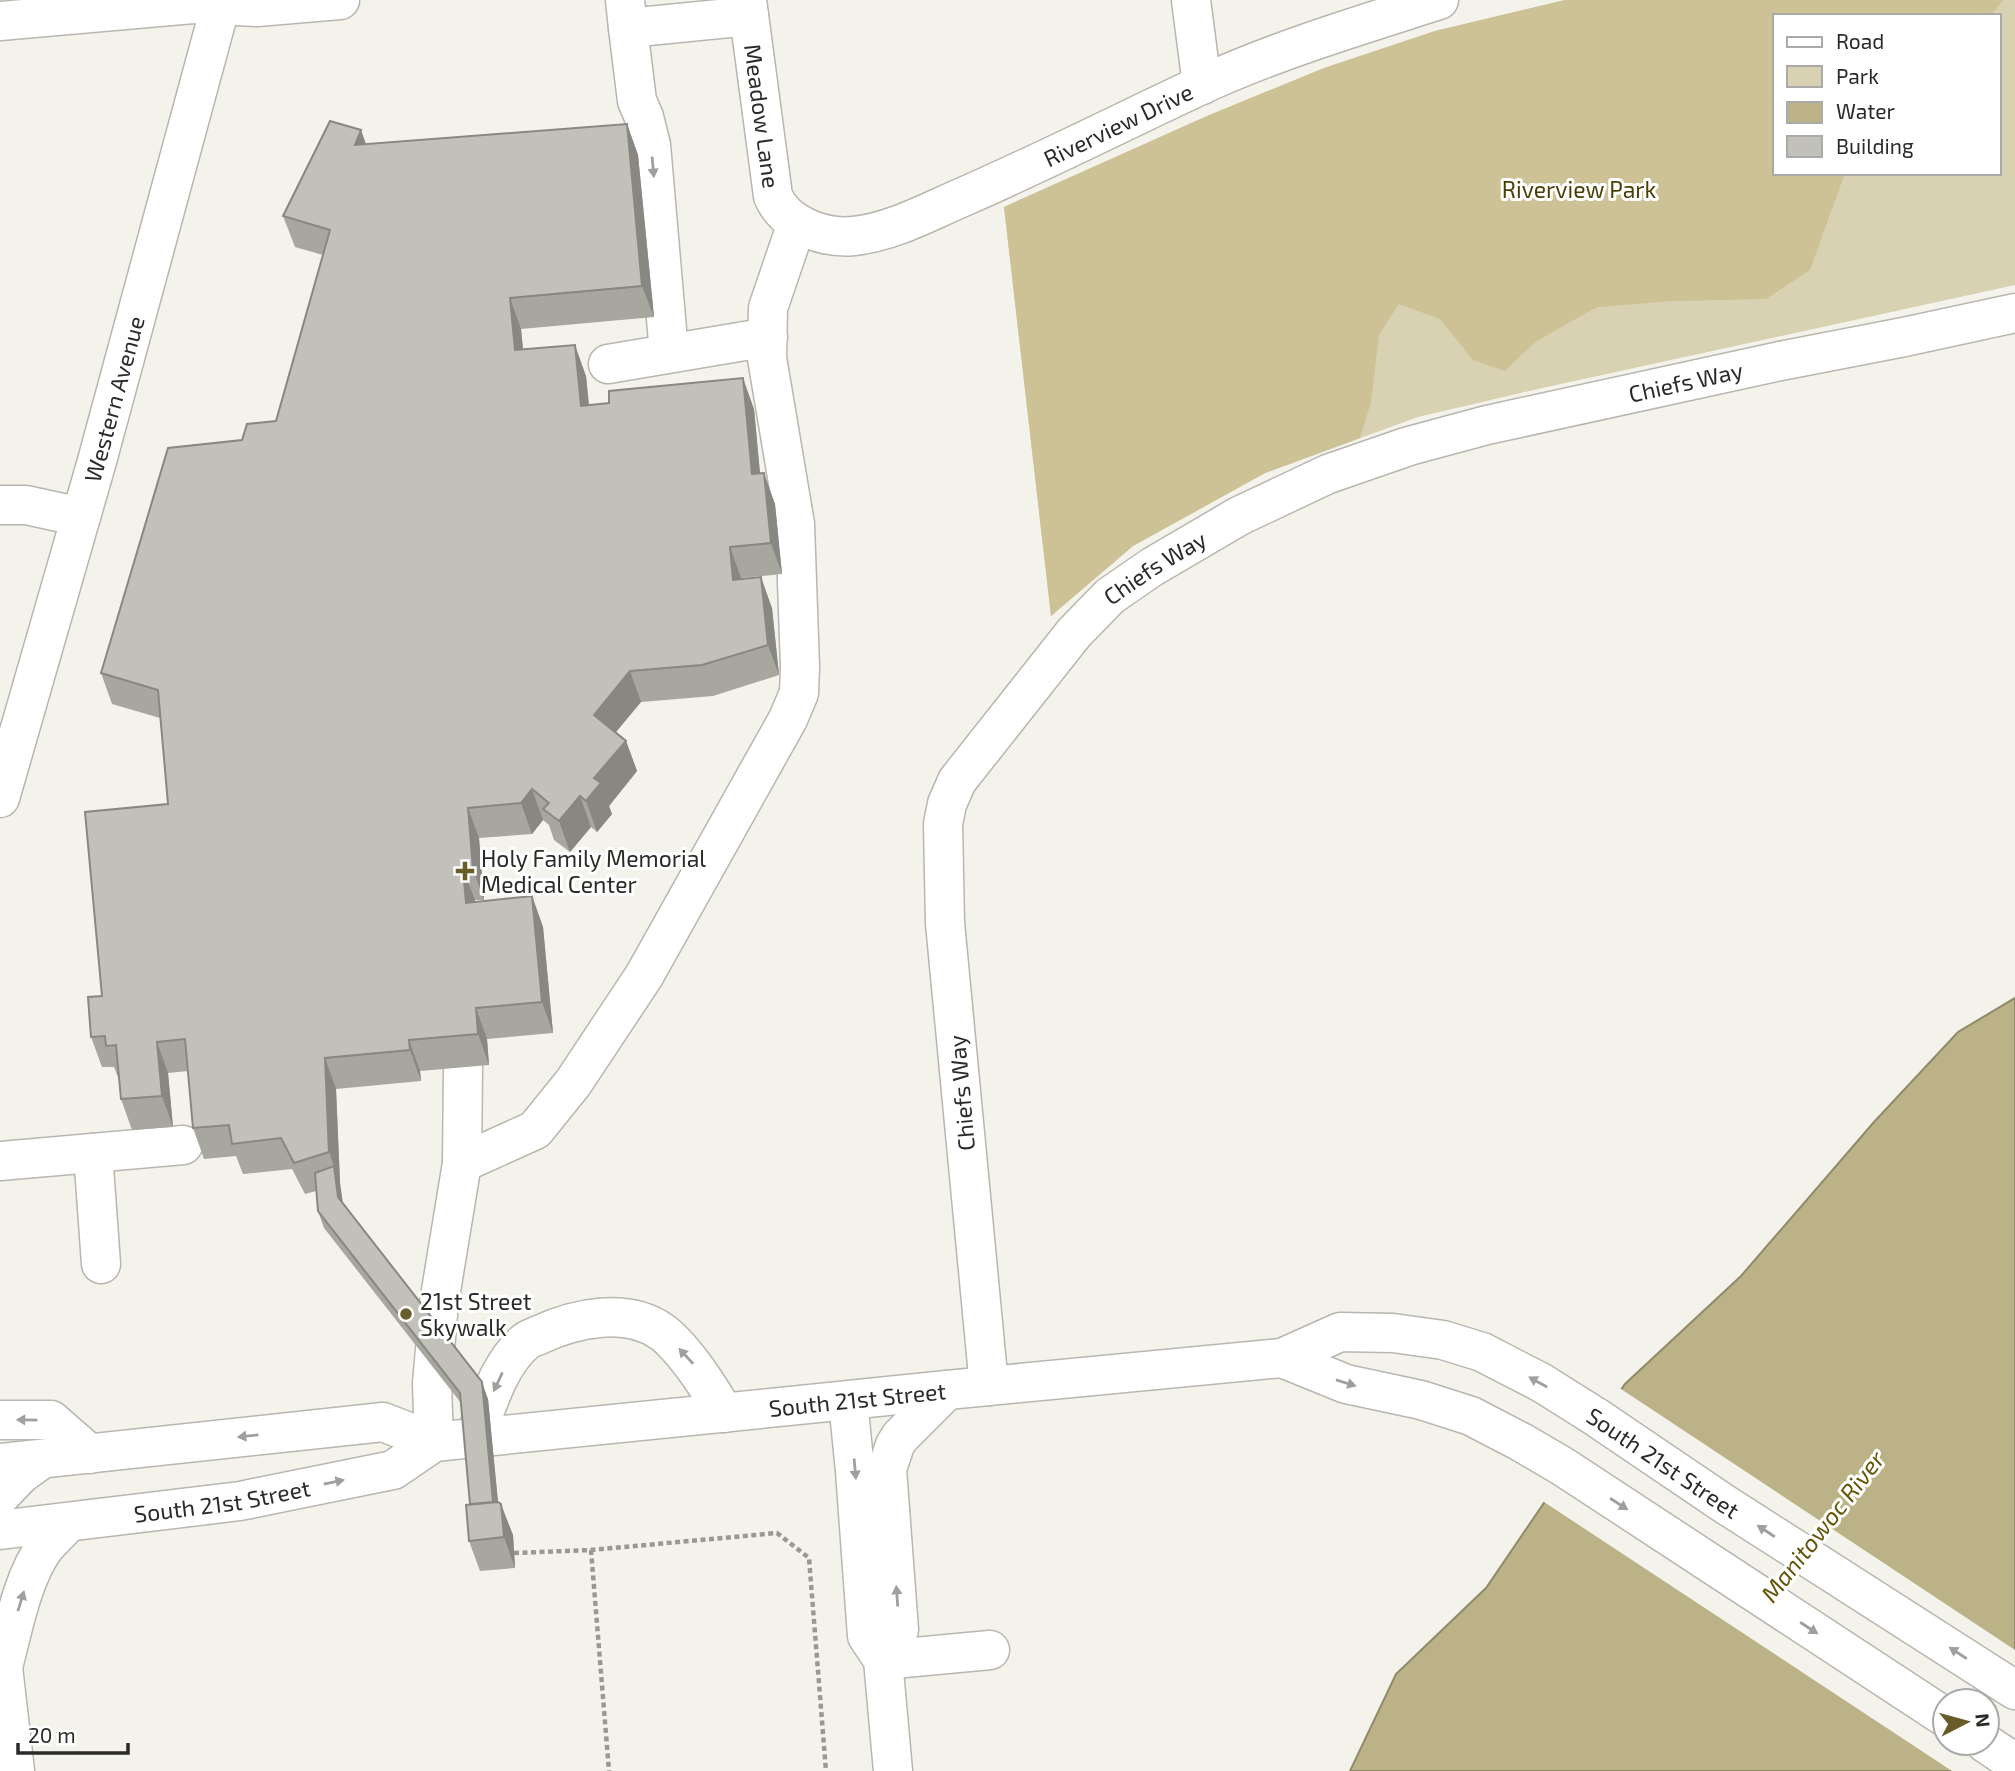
<svg xmlns="http://www.w3.org/2000/svg" width="2015" height="1771" font-family="'Exo 2',sans-serif">
<style>
.green{fill:#d9d2b2;fill-rule:evenodd}
.forest{fill:#ccc296}
.water{fill:#bcb287;stroke:#90896a;stroke-width:2}
.pier{fill:#f4f3eb}
.lines{fill:none;stroke-linecap:round;stroke-linejoin:round}
.minor-casing{stroke:#b8b6ae;stroke-width:41}
.major-casing{stroke:#b8b6ae;stroke-width:41}
.path{stroke:#999893;stroke-width:4.5;stroke-dasharray:5 3.5;stroke-linecap:butt}
.minor{stroke:#fff;stroke-width:38}
.major{stroke:#fff;stroke-width:38}
.wall{fill:#a7a69f}
.shaded-wall{fill:#888782}
.building{fill:#c2c1b9;stroke:#888782;stroke-width:2}
.oneway{fill:#9f9f9e}
.poi-dot{fill:#685c29;stroke:#fff;stroke-width:2.5}
.labels{text-anchor:middle;dominant-baseline:central;stroke-width:6;stroke-linejoin:round;paint-order:stroke}
.street-label{font-size:23px;fill:#2a2a27;stroke:#fff}
.park-label{font-size:23px;fill:#4a3f06;stroke:#fff}
.poi-label{font-size:23px;fill:#2a2a27;stroke:#fff;text-anchor:start}
.water-label{font-size:24px;font-style:italic;fill:#645507;stroke:#fff}
</style>
<rect width="100%" height="100%" fill="#f4f3eb"/>
<path class="green" d="M1565,0h450v285l-477,104 -120,28 -153,56 -132,73 -82,70 -47,-409 203,-91 117,-48 111,-37zM1775,16h224v157h-224z"/>
<path class="forest" d="M1565,0h438l-12,16h-216v157h70l-35,97 -44,29 -92,2 -77,6 -62,35 -30,29 -32,-11 -33,-41 -41,-15 -20,31 -8,67 -11,36 -95,35 -132,73 -82,70 -47,-409 203,-91 117,-48 111,-37z"/>
<path class="water" d="M2015,998v686l-28,17h-42v42l10,28h-605l46,-97 90,-86 139,-204 116,-108 133,-154 84,-90z"/>
<path class="pier" d="M1618,1387l397,263v40l-26,37h-2v-26h-42v42h32l-18,28h-7l-411,-271z"/>
<g class="lines">
<g class="minor-casing">
<g id="minor">
<path d="M625,0l3,28 121,-12"/>
<path id="s1" d="M747,0l26,196c12,29 51,43 81,40 38,-4 74,-24 109,-39 80,-35 157,-74 236,-111 78,-36 159,-60 240,-86"/>
<path d="M1191,0l11,85"/>
<path d="M0,21l193,-17 64,3 83,-7"/>
<path d="M628,28l9,73 7,16 7,28 18,208"/>
<path d="M608,364l160,-27"/>
<path d="M0,505h26l55,12"/>
<path id="s2" d="M0,798l97,-337 125,-461"/>
<path d="M93,1153l8,111"/>
<path d="M0,1161l183,-16"/>
<path d="M462,1163l73,-33 38,-47 71,-107 144,-257 11,-26 1,-25 -5,-144 -28,-166 1,-50 29,-85"/>
<path id="s3" d="M989,1386l-44,-463 -2,-99 4,-20 10,-23 117,-148 36,-37 42,-29 87,-51 89,-42 81,-28 78,-21 293,-64 124,-24 111,-24"/>
<path d="M848,1401l7,70 12,165 16,24 10,111"/>
<path d="M475,1437c13,-32 23,-72 50,-95 3,-3 9,-5 14,-7 36,-17 88,-28 123,-3 6,4 11,10 16,15 18,20 32,42 46,66"/>
<path d="M434,1442l-2,-58 7,-81 23,-140 1,-96"/>
<path d="M883,1660l16,-30 -12,-161 8,-24 5,-8 47,-47"/>
<path d="M883,1660l107,-10"/>
<path d="M0,1661l3,6 12,104"/>
<path d="M3,1667c10,-37 19,-89 42,-120 7,-8 15,-16 23,-24"/>
</g>
</g>
<g class="major-casing">
<g id="major">
<path d="M1282,1358l64,26 75,16 50,16 50,26 41,24 383,251"/>
<path d="M0,1420h51l39,34"/>
<path d="M0,1463l383,-41 51,20"/>
<path d="M0,1496l21,-22 21,-15"/>
<path id="s4" d="M0,1530l240,-29 153,-31 41,-28 513,-52 335,-32 58,-26 53,1 50,7 39,12 60,31 54,34 127,86 292,187"/>
<path d="M1985,1743l30,20"/>
</g>
</g>
<path class="path" d="M591,1550l18,221
M514,1553l77,-3 186,-17 32,25 17,213"/>
<use href="#minor" class="minor"/>
<use href="#major" class="major"/>
</g>
<path class="wall" d="M627,124l11,31 16,162 -133,12 2,21 63,26 3,29 165,4 6,65 15,30 7,70 -41,4v1l31,29 7,67 -66,21 -72,6 -25,30 10,9 11,30 -28,35 3,8 -15,18 -6,-5 -21,25 -16,-12 -5,-15 -6,-5 -11,14 -53,4 5,62h-9v2l57,-6 11,31 10,106 -66,6 2,26 -69,6 1,10 -85,8 4,94 3,20 145,196 10,103 15,33 2,33 -35,3 -11,-30 1,-37 -9,-101 -137,-175 -6,-17 -2,-20 -11,3 -13,-25 -49,5 -7,-18 -32,3 -11,-31 -5,-57 -20,2 5,54 -41,3 -11,-31 -2,-22h-1l-4,-10h-12l-11,-30 11,-41 66,-192 -8,-86 -48,-14 -11,-31 141,-233 34,-19 47,-166 -28,-8 -12,-31 83,-71z"/>
<path class="shaded-wall" d="M627,124l11,31 16,162 -12,-31z
M361,130l11,31 -17,-16z
M510,298l11,31 5,52 -11,-31z
M575,345l11,31 6,61 -11,-31z
M743,378l11,31 9,96 -11,-31z
M764,473l11,31 7,70 -11,-31z
M730,547l11,31 3,33 -11,-31z
M761,577l11,31 7,67 -11,-30z
M630,671l11,31 -36,43 -11,-30z
M626,741l11,30 -28,35 3,8 -15,18 -11,-31 8,-23z
M532,789l11,31 -11,14 -11,-31z
M580,796l11,31 -21,25 -11,-31z
M468,808l11,30 5,62 -11,-31z
M463,869l12,31 2,34 -11,-31z
M532,896l11,31 10,106 -11,-31z
M476,1008l11,31 2,26 -11,-31z
M409,1040l11,31 1,10 -11,-31z
M157,1042l11,31 5,54 -11,-31z
M325,1058l11,31 4,94 4,31 -6,-17 -4,-31 -5,-14z
M482,1382l6,17 13,134 -6,-17z
M501,1504l12,31 2,33 -11,-31z"/>
<path class="building" d="M330,121l31,9 -6,15 272,-21 15,162 -132,12 5,52 60,-5 6,61 28,-3v-12l134,-13 9,96 12,-1 7,70 -41,4 3,33 28,-3 7,68 -66,20 -72,6 -36,44 32,26 -32,37 7,5 -15,18 -6,-5 -21,25 -16,-12 6,-6 -17,-14 -11,14 -53,5 5,61h-10l3,34 66,-7 10,106 -66,6 2,26 -69,6 1,10 -85,8 4,94 -35,11 -13,-25 -49,6 -3,-19 -36,3 -8,-89 -28,3 5,54 -41,3 -5,-54 -10,1 -1,-10 -14,1 -3,-40 14,-1 -17,-184 83,-8 -10,-114 -57,-17 67,-225 74,-8 5,-16 29,-3 54,-191 -47,-14z
M334,1166l4,31 144,185 11,120 -23,2 -10,-111 -142,-182 -3,-38z
M498,1502l3,2 3,33 -35,4 -3,-36z"/>
<defs><path id="oneway-solid" d="M-6-.8H1V-3.2L6.5 0L1 3.2V.8H-6Z" transform="scale(1.75)"/></defs>
<g class="oneway">
<use href="#oneway-solid" transform="translate(653 167) rotate(85)"/>
<use href="#oneway-solid" transform="translate(686 1356) rotate(-133)"/>
<use href="#oneway-solid" transform="translate(498 1382) rotate(115)"/>
<use href="#oneway-solid" transform="translate(1538 1382) rotate(-151)"/>
<use href="#oneway-solid" transform="translate(1346 1383) rotate(17)"/>
<use href="#oneway-solid" transform="translate(27 1420) rotate(-179)"/>
<use href="#oneway-solid" transform="translate(248 1436) rotate(174)"/>
<use href="#oneway-solid" transform="translate(855 1469) rotate(85)"/>
<use href="#oneway-solid" transform="translate(334 1482) rotate(-12)"/>
<use href="#oneway-solid" transform="translate(1619 1504) rotate(33)"/>
<use href="#oneway-solid" transform="translate(1766 1531) rotate(-147)"/>
<use href="#oneway-solid" transform="translate(897 1596) rotate(-94)"/>
<use href="#oneway-solid" transform="translate(21 1601) rotate(-73)"/>
<use href="#oneway-solid" transform="translate(1809 1628) rotate(33)"/>
<use href="#oneway-solid" transform="translate(1958 1653) rotate(-147)"/>
</g>
<g class="poi-dot">
<path d="M461.5 860.5h7v7h7v7h-7v7h-7v-7h-7v-7h7z"/>
<circle cx="406" cy="1314" r="7"/>
</g>
<g class="labels">
<g class="street-label">
<text stroke="none"><textPath href="#s1" startOffset="117">Meadow Lane</textPath></text>
<text stroke="none"><textPath href="#s1" startOffset="581">Riverview Drive</textPath></text>
<text stroke="none"><textPath href="#s3" startOffset="1470">Chiefs Way</textPath></text>
<text stroke="none"><textPath href="#s2" startOffset="415">Western Avenue</textPath></text>
<text stroke="none"><textPath href="#s3" startOffset="903">Chiefs Way</textPath></text>
<text transform="translate(961 1093) rotate(-95)">Chiefs Way</text>
<text stroke="none"><textPath href="#s4" startOffset="873">South 21st Street</textPath></text>
<text stroke="none"><textPath href="#s4" startOffset="1720">South 21st Street</textPath></text>
<text stroke="none"><textPath href="#s4" startOffset="224">South 21st Street</textPath></text>
</g>
<g class="park-label">
<text x="1579" y="189">Riverview Park</text>
</g>
<g class="poi-label">
<text x="481" y="858">Holy Family Memorial<tspan x="481" dy="26">Medical Center</tspan></text>
<text x="420" y="1301">21st Street<tspan x="420" dy="26">Skywalk</tspan></text>
</g>
<g class="water-label">
<text transform="translate(1822 1526) rotate(-52)">Manitowoc River</text>
</g>
</g>
<rect x="1773" y="14" width="228" height="161" fill="#ffffff" stroke="#aaaaa9" stroke-width="2"/>
<rect x="1787" y="37" width="35" height="10" fill="#ffffff" stroke="#aaaaa9" stroke-width="2"/>
<text x="1836" y="49" font-size="21" fill="#2a2a27">Road</text>
<rect x="1787" y="66" width="35" height="21" fill="#d9d2b2" stroke="#aaaaa9" stroke-width="2"/>
<text x="1836" y="84" font-size="21" fill="#2a2a27">Park</text>
<rect x="1787" y="102" width="35" height="21" fill="#bcb287" stroke="#aaaaa9" stroke-width="2"/>
<text x="1836" y="119" font-size="21" fill="#2a2a27">Water</text>
<rect x="1787" y="136" width="35" height="21" fill="#c2c1b9" stroke="#aaaaa9" stroke-width="2"/>
<text x="1836" y="154" font-size="21" fill="#2a2a27">Building</text>
<g transform="translate(1966 1722) rotate(84)"><circle r="33" fill="#ffffff" stroke="#aaaaa9" stroke-width="2"/>
<path d="M0-5L12 26L0 18L-12 26Z" fill="#685c29"/>
<text y="-10" font-size="19" font-weight="bold" text-anchor="middle" fill="#2a2a27">N</text>
</g>
<path d="M18 1743v10h110v-10" fill="none" stroke="#2a2a27" stroke-width="3.5"/>
<text x="28" y="1743" font-size="21" fill="#2a2a27" stroke="#ffffff" stroke-width="5" paint-order="stroke">20 m</text>
</svg>
